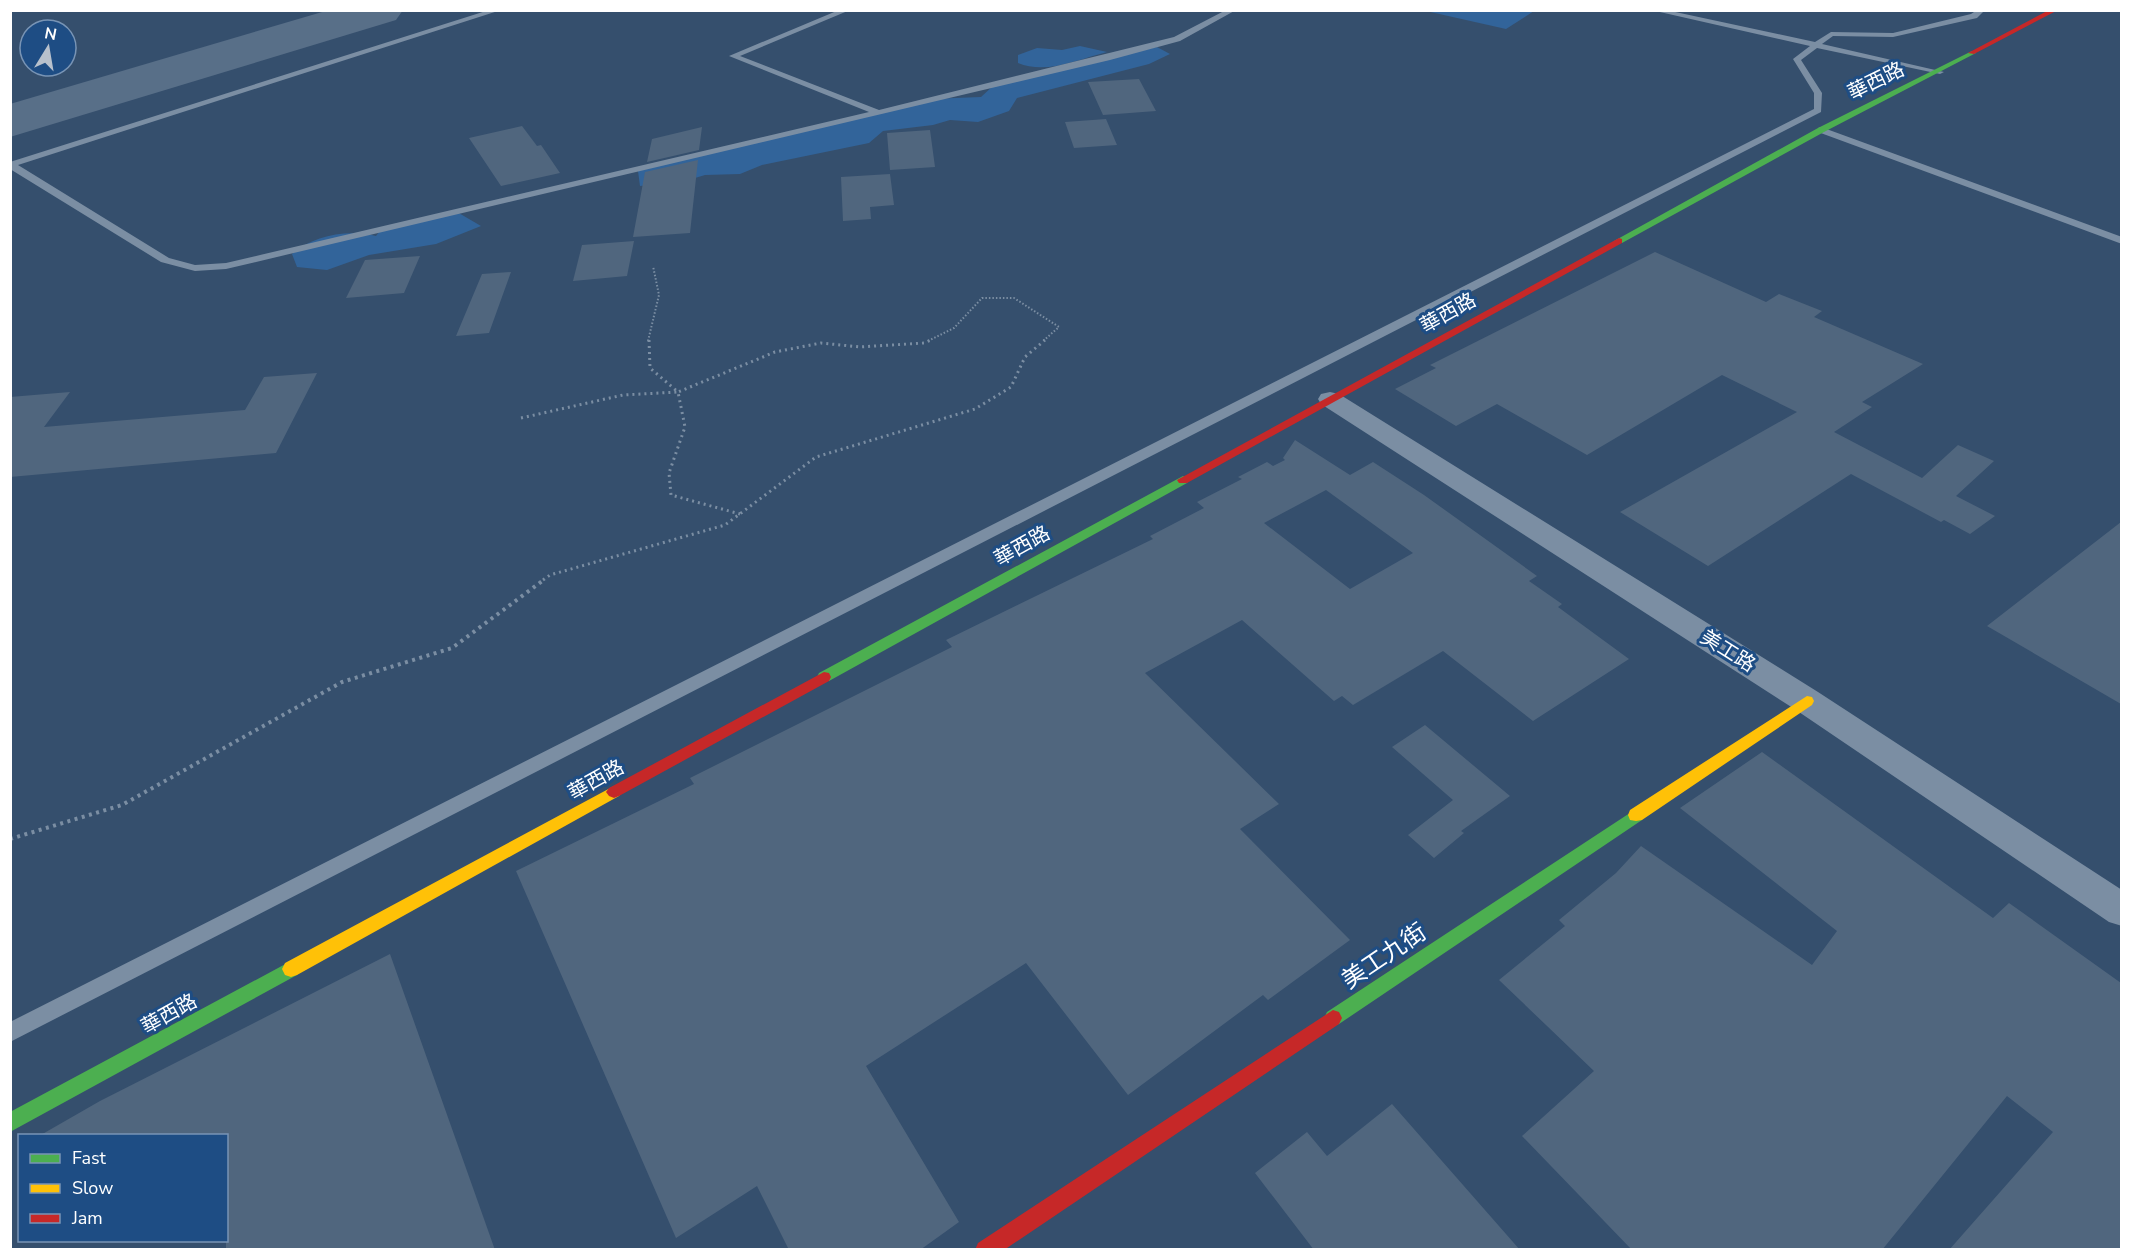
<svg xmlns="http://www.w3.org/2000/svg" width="2132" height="1260" font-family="'Nunito Sans','Noto Sans TC',sans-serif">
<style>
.green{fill:#32649a}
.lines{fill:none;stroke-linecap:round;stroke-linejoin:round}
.taxiway{fill:#586f88;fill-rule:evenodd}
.building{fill:#50667e;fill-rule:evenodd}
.path-far2{stroke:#7b8ea3;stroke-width:2;stroke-dasharray:1.5 2;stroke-linecap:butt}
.path-far1{stroke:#7b8ea3;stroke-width:3;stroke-dasharray:2 4;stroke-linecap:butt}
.path{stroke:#7b8ea3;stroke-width:4;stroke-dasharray:3 4.5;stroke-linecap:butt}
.lane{fill:#7b8ea3;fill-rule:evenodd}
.street{fill:#7b8ea3;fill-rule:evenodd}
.fast{fill:#4caf50;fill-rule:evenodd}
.slow{fill:#ffc107;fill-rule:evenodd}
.jam{fill:#c62828;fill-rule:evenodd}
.labels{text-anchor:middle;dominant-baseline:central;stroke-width:6;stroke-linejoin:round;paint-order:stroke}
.street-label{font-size:20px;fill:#fff;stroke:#1e4d84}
.near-street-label{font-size:24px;fill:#fff;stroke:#1e4d84}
</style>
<rect width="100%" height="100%" fill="#354f6d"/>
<path class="green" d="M1426,11h108l-28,18z
M1080,46l27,6c-28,7 -61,23 -89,11v-8l19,-7 25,2z
M1157,47l13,7 -21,10 -132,34 -8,13 -31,11 -28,-2 -17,5 -50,6 -14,12 -107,22 -22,9 -35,1 -20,6 -45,5 -2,-15 292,-72 51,-2 13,-12z
M457,212l24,14 -45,18 -67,11 -42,15 -30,-3 -5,-13c21,-19 56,-25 84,-18l4,-5z"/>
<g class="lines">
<path class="taxiway" d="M329,10h74l-7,10 -386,117v-33z"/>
</g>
<path class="building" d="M1139,79l17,32 -53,4 -15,-33z
M1106,119l11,26 -43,3 -9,-26z
M522,126l15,20 4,-1 19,28 -59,13 -32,-48z
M702,127l-3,23 -52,12 5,-23z
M930,130l5,37 -45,3 -3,-37z
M698,160l-8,73 -57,4 12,-65z
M890,174l4,31 -24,2 1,12 -28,2 -2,-44z
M634,241l-7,35 -54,5 9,-36z
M1655,252l111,50 13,-8 43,17 -8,6 109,47 -61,38 10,5 -38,25 88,46 36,-33 36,16 -38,35 39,20 -25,18 -26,-14 -3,2 -90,-48 -143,92 -88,-54 177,-100 -75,-37 -135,80 -90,-51 -41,22 -61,-37 41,-21 -6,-3z
M420,256l-16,37 -58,5 19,-38z
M511,272l-22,61 -33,3 26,-62z
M317,373l-41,80 -266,24v-80l60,-5 -26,35 201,-17 19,-33z
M1295,440l55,35 23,-13 51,33 113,81 -8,5 33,23 -4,3 71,52 -96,62 -90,-70 -90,54 -11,-9 -8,5 -92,-81 -97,53 134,131 -39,25 110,111 -82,60 -5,-5 -135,100 -102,-132 -160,103 93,156 -39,28h-131l-32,-64 -81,52 -160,-367 178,-87 -4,-6 262,-131 -6,-7 207,-101 -3,-3 54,-28 -7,-6 45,-23 -4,-2 29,-15 6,4 12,-6 -2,-2zM1326,490l87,63 -63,36 -86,-66z
M2121,522v182l-134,-78z
M1425,725l85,71 -49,35 3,2 -30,25 -26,-23 45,-35 -61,-53z
M1762,752l231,166 16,-15 112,80v267h-172l104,-118 -46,-36 -125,154h-250l-110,-114 72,-65 -95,-91 66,-54 -6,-6 57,-47 25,-27 171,119 25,-34 -157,-123z
M390,954l105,296h-269v-114h-187l61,-35z
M1392,1104l128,146h-206l-59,-77 52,-41 20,24z"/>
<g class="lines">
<path class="path-far2" d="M648,341l11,-46 -6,-29
M928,341l26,-13 28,-30h32l45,29 -16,14"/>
<path class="path-far1" d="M649,340l1,28 28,24 97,-40 46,-9 39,4 64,-4 7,-3
M521,418l102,-23 55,-3 7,35 -16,46 2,22 69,19
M543,580l7,-5 175,-50 91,-68 159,-48 36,-22 14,-30 20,-17"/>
<path class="path" d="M10,839l112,-34 220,-123 110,-34 93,-69"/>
<path class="lane" d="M489,10h12l-483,155 151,93 26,7 31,-2 643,-151 -140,-56 110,-46h11l-110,46 139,54 295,-73 52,-27h10l-56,31 -70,19 -884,209 -31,2 -34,-9 -151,-93v-7z
M1651,10h15l149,32 16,-10 62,1 78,-19 6,-4h8l-8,8 -84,19 -60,-1 -11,8 122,28 -4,2 -123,-26 -16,12 21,33 -1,19 -1811,930v-20l1804,-913v-16l-21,-34 17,-13z
M1821,127l301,110v7l-304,-112v-4z"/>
<path class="street" d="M1330,392l9,2 479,298 304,198v36l-13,-4 -313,-212 -475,-306 -3,-5 3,-5z"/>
<path class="fast" d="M1972,51l4,2 -2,1 -150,78 -202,111 -8,-2 204,-113z
M1183,476l6,4 -2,3 -358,198h-10l-2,-4 2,-4z
M1636,809l6,1 2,5 -2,5 -303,204 -6,2 -6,-2 -3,-6 3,-6z
M291,961l6,2 3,6 -3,6 -287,157v-20z"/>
<path class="slow" d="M1807,696l5,1 2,4 -2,4 -170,115 -6,1 -6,-1 -2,-5 2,-5z
M614,786l5,2 3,4 -3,4 -322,179 -6,2 -6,-2 -3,-6 3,-6z"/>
<path class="jam" d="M2049,10h9l-84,44 -6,-1z
M1619,238l3,1v4l-435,240h-8l-2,-3z
M824,672l5,1 2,4 -2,4 -210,115 -5,2 -5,-2 -3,-4 3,-4z
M1333,1010l6,2 3,6 -3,6 -335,226h-29l3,-7z"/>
</g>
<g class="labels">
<g class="street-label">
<text transform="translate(1876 81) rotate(-26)">華西路</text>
<text transform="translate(1448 313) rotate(-29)">華西路</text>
<text transform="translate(1022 546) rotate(-29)">華西路</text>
<text transform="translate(1728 651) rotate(32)">美工路</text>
<text transform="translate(596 780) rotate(-29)">華西路</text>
<text transform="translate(169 1014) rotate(-29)">華西路</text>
</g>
<g class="near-street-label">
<text transform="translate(1384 956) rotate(-34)">美工九街</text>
</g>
</g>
<rect width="2132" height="1260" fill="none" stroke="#ffffff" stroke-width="24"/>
<rect x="18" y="1134" width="210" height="108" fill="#1e4d84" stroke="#7894b5" stroke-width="1.5"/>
<rect x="30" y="1154" width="30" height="9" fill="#4caf50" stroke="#7894b5" stroke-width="1.5"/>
<text x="72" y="1164" font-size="18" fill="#ffffff">Fast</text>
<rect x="30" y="1184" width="30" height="9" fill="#ffc107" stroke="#7894b5" stroke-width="1.5"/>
<text x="72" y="1194" font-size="18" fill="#ffffff">Slow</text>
<rect x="30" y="1214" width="30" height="9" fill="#c62828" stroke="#7894b5" stroke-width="1.5"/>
<text x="72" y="1224" font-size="18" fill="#ffffff">Jam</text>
<g transform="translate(48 48) rotate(11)"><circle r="28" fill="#1e4d84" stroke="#7894b5" stroke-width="1.5"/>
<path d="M0-4.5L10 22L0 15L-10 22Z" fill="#b8c1cc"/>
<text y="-9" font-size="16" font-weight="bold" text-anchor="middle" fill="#ffffff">N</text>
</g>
</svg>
